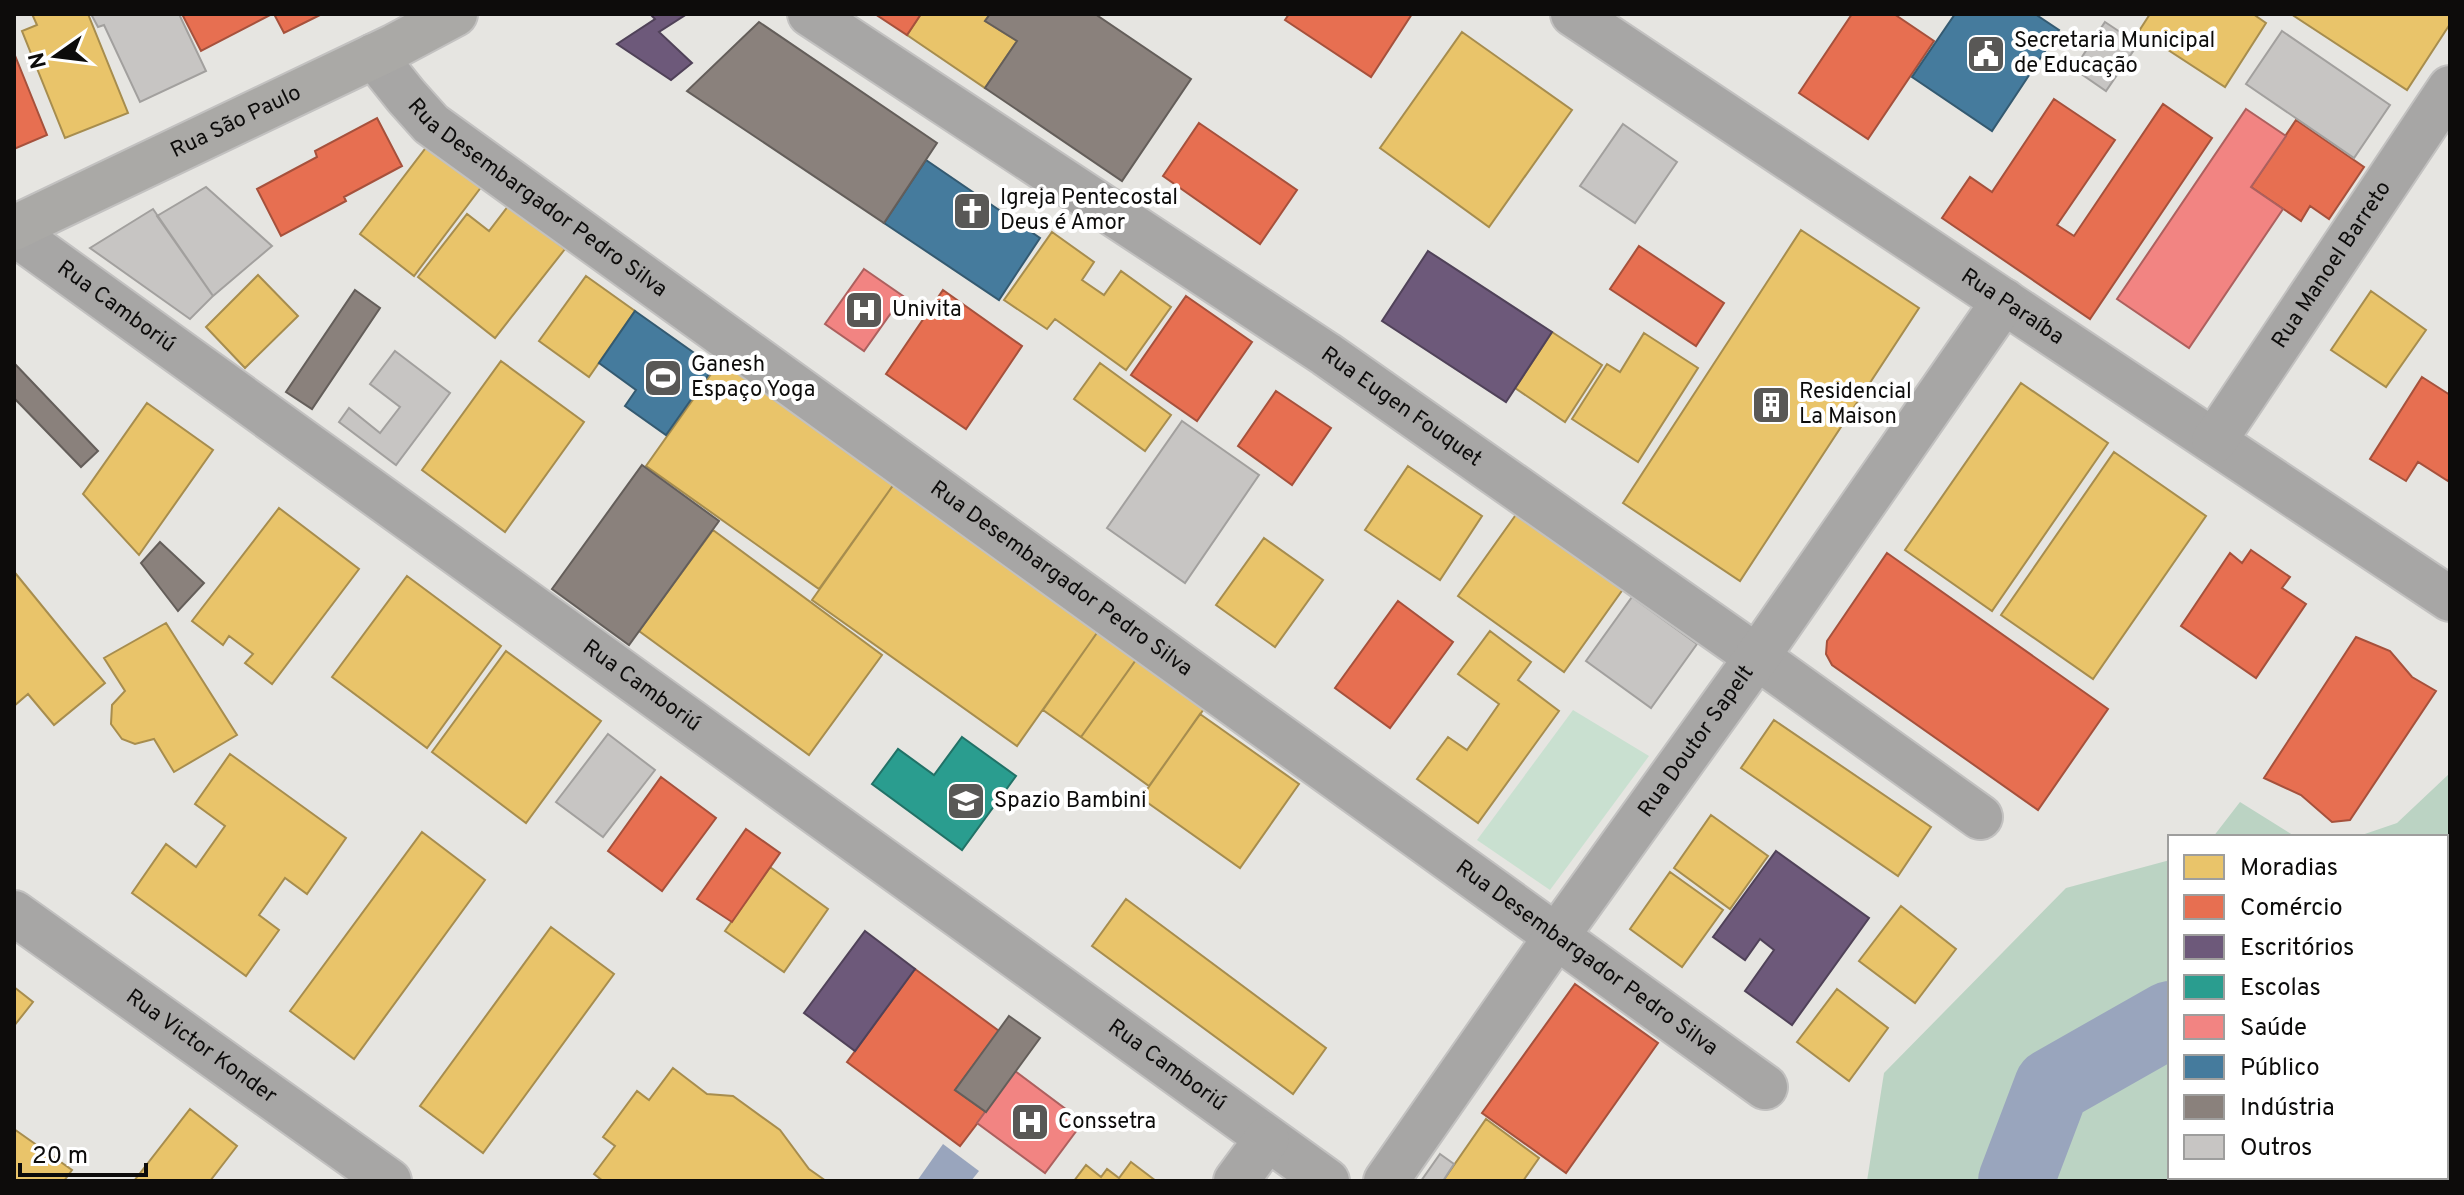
<svg xmlns="http://www.w3.org/2000/svg" width="2464" height="1195" font-family="Overpass,sans-serif">
<style>
.green{fill:#c9e0d0}
.forest{fill:#bbd3c3}
.water{fill:#99a5bd}
.homes{fill:#e9c46a;stroke:#a78d4e;stroke-width:2}
.shops{fill:#e76f51;stroke:#a6513c;stroke-width:2}
.offices{fill:#6d597a;stroke:#504259;stroke-width:2}
.schools{fill:#2a9d8f;stroke:#217267;stroke-width:2}
.health{fill:#f28482;stroke:#ad605e;stroke-width:2}
.public{fill:#457b9d;stroke:#345a71;stroke-width:2}
.industry{fill:#8a817c;stroke:#645e5a;stroke-width:2}
.lines{fill:none;stroke-linecap:round;stroke-linejoin:round}
.river{stroke:#99a5bd;stroke-width:76}
.building{fill:#c7c5c3;stroke:#a2a09e;stroke-width:2}
.minor-casing{stroke:#c2c1c0;stroke-width:48}
.major-casing{stroke:#c2c1c0;stroke-width:48}
.minor{stroke:#a7a6a5;stroke-width:44}
.major{stroke:#aaa9a6;stroke-width:44}
.labels{text-anchor:middle;dominant-baseline:central;stroke-width:8;stroke-linejoin:round;paint-order:stroke}
.poi-label{font-size:22px;fill:#0d0c0b;stroke:#fff;text-anchor:start}
.street-label{font-size:22px;fill:#0d0c0b;stroke:#fff}
</style>
<rect width="100%" height="100%" fill="#e6e5e1"/>
<path class="green" d="M1573,710l76,46 -99,134 -73,-50z"/>
<path class="forest" d="M2450,773v369h-4v-305h-90l41,-14z
M2240,802l56,35h-83z
M2170,860v317h137l-1,4h-439l17,-108 182,-185z"/>
<path class="water" d="M943,1144l36,27 -8,10h-54z"/>
<path class="homes" d="M32,14h56l40,99 -63,25 -43,-107 15,-6z
M921,14h69l-5,7 32,20 -32,47 -78,-53z
M2150,14h103l13,9 -41,64 -86,-56z
M2291,14h159v10l-43,66z
M1462,32l110,78 -83,117 -109,-79z
M428,145l54,41 -68,90 -54,-42z
M509,205l56,44 -70,89 -77,-61 49,-63 22,17z
M1801,230l118,78 -179,273 -117,-78z
M1052,232l42,30 -12,18 22,15 17,-24 50,36 -45,63 -71,-51 -8,10 -43,-29z
M258,275l40,41 -53,52 -39,-41z
M586,276l49,35 -46,66 -50,-36z
M2371,291l55,39 -40,57 -55,-37z
M1552,332l50,33 -37,57 -50,-34z
M1644,333l54,35 -60,94 -66,-43 35,-55 13,8z
M721,360l173,124 -75,105 -173,-123z
M501,361l83,61 -79,110 -83,-62z
M1100,363l71,52 -26,36 -71,-52z
M2021,383l87,60 -116,168 -87,-61z
M147,403l66,47 -74,105 -56,-61z
M2114,452l92,64 -113,163 -92,-64z
M1408,466l74,50 -42,64 -75,-50z
M894,484l205,146 -82,116 -205,-146z
M279,508l80,61 -87,115 -27,-21 8,-9 -24,-18 -6,9 -31,-24z
M1520,509l106,76 -62,87 -106,-76z
M713,530l169,125 -73,100 -170,-124z
M1264,538l59,42 -48,67 -59,-42z
M16,574l89,109 -51,42 -26,-31 -14,12v-130z
M407,576l94,70 -74,102 -95,-71z
M166,623l71,112 -63,37 -20,-33 -19,5 -13,-5 -11,-15 1,-19 13,-14 -21,-33z
M1099,630l39,27 -57,80 -38,-27z
M1490,631l41,31 -13,18 41,31 -81,112 -61,-44 31,-42 19,13 32,-46 -41,-30z
M506,651l95,70 -75,102 -94,-71z
M1138,657l68,49 -57,80 -68,-49z
M1200,714l99,70 -59,84 -99,-70z
M1774,720l157,107 -33,49 -157,-108z
M230,754l116,84 -39,56 -22,-16 -26,37 20,15 -33,46 -114,-83 34,-49 30,23 29,-41 -30,-22z
M1711,815l57,41 -38,53 -56,-41z
M422,832l63,48 -131,179 -64,-48z
M770,867l58,42 -44,63 -59,-41z
M1670,872l53,38 -41,57 -52,-38z
M1126,899l200,149 -33,46 -201,-148z
M1901,906l55,43 -41,54 -56,-42z
M551,927l63,47 -131,179 -63,-47z
M14,987l19,15 -19,24z
M1837,989l51,39 -39,53 -52,-39z
M673,1068l34,26 26,2 47,34 29,39 17,12h-223l-9,-7 21,-28 -12,-9 34,-46 12,9z
M190,1109l47,37 -27,35h-76z
M1486,1119l53,39 -16,23h-80z
M14,1129l58,41 -8,11h-50z
M1131,1162l25,19h-82l12,-16 15,12 6,-8 12,9z"/>
<path class="shops" d="M182,14h90l-71,37z
M274,14h48l-38,19z
M875,14h46l-14,21z
M1289,14h123l-41,63 -86,-57z
M1852,14h42l40,27 -66,98 -69,-46z
M14,53l33,82 -33,14z
M2054,99l61,41 -58,85 17,11 89,-132 49,34 -122,181 -148,-101 28,-41 22,15z
M377,118l25,48 -58,31 2,4 -65,35 -24,-47 60,-32 -2,-6z
M2296,120l68,47 -35,52 -19,-13 -9,15 -50,-34z
M1199,123l98,67 -37,54 -97,-68z
M1639,246l85,57 -28,43 -86,-57z
M943,290l79,56 -56,83 -80,-55z
M1186,296l66,46 -55,79 -66,-46z
M2422,377l28,18v82l-2,4 -30,-19 -12,19 -36,-22z
M1276,391l55,37 -39,57 -54,-39z
M2251,550l39,27 -8,11 24,16 -50,74 -75,-52 49,-73 12,10z
M1887,553l221,156 -70,101 -206,-145 -6,-11 1,-13z
M1398,601l55,41 -63,86 -55,-40z
M2356,637l34,14 22,26 24,14 -86,129 -18,2 -31,-27 -37,-17z
M661,777l55,41 -54,73 -54,-40z
M746,829l34,24 -48,69 -35,-23z
M915,969l84,62 -44,59 31,22 -26,34 -113,-84z
M1575,984l83,59 -92,130 -84,-60z"/>
<path class="offices" d="M650,14h37l-28,18 33,31 -21,17 -54,-36 38,-25z
M1428,251l124,81 -46,70 -124,-81z
M1776,851l93,67 -77,107 -47,-34 29,-41 -14,-11 -15,21 -32,-23z
M865,931l50,38 -60,82 -51,-38z"/>
<path class="schools" d="M962,737l54,39 -54,74 -90,-66 26,-35 36,26z"/>
<path class="health" d="M2246,109l40,27 -35,51 32,22 -94,139 -72,-49z
M864,269l39,27 -39,55 -39,-27z
M1015,1071l68,51 -38,51 -68,-50z"/>
<path class="public" d="M1955,14h80l24,16 -67,101 -80,-54z
M926,160l114,78 -41,62 -115,-77z
M635,311l79,56 -48,68 -41,-29 11,-16 -37,-27z"/>
<path class="industry" d="M990,14h105l96,65 -69,102 -137,-93 32,-47 -32,-20z
M759,22l178,121 -53,80 -197,-132z
M355,290l25,18 -68,101 -26,-17z
M14,363l84,88 -17,16 -67,-69z
M642,465l77,56 -90,124 -77,-56z
M160,542l44,41 -26,28 -37,-48z
M1009,1016l31,22 -54,74 -31,-22z"/>
<g class="lines">
<path class="river" d="M2446,891l4,-1
M2016,1181l36,-95 118,-67"/>
</g>
<path class="building" d="M91,14h88l27,57 -66,31 -36,-77 -6,2z
M2105,22l33,22 -32,47 -32,-22z
M2282,31l108,74 -36,53 -108,-74z
M1623,124l54,38 -42,61 -55,-37z
M206,187l66,59 -59,50 -56,-80z
M153,209l60,87 -23,23 -100,-71z
M395,351l55,42 -54,72 -57,-43 10,-14 31,25 20,-26 -30,-23z
M1182,421l77,54 -74,108 -78,-55z
M1632,597l65,47 -46,64 -65,-47z
M608,734l47,36 -52,67 -47,-35z
M1440,1154l14,10 -11,17h-22z"/>
<g class="lines">
<g class="minor-casing">
<g id="minor">
<path id="s1" d="M810,14l516,340 431,303 223,160"/>
<path id="s2" d="M1573,14l877,585"/>
<path id="s3" d="M374,56l32,40 25,28 1334,963"/>
<path id="s4" d="M14,233l1313,948"/>
<path id="s5" d="M2214,441l236,-353"/>
<path id="s6" d="M14,913l375,268"/>
<path d="M1236,1181l31,-42"/>
<path id="s7" d="M1386,1181l170,-244 201,-280 247,-356"/>
</g>
</g>
<g class="major-casing">
<g id="major">
<path id="s8" d="M14,228l381,-182 60,-32"/>
</g>
</g>
<use href="#minor" class="minor"/>
<use href="#major" class="major"/>
</g>
<defs>
<g id="civic-square" transform="scale(2)"><rect x="-9" y="-9" width="18" height="18" rx="4" fill="#595856" stroke="#fff"/><path d="M-.6-6.5H3V-4.5H.6V-3L4-1V1h2V6H-6V1h2V-1L-.6-3ZM-1.2 2.5V6h2.4V2.5Z" fill="#fff"/></g>
<g id="church-square" transform="scale(2)"><rect x="-9" y="-9" width="18" height="18" rx="4" fill="#595856" stroke="#fff"/><path d="M-1.2-6h2.4v3.5h3.3v2.4h-3.3V6h-2.4V-.1h-3.3v-2.4h3.3Z" fill="#fff"/></g>
<g id="hospital-square" transform="scale(2)"><rect x="-9" y="-9" width="18" height="18" rx="4" fill="#595856" stroke="#fff"/><path d="M-5-5h3v3.5h4V-5h3V5h-3V1.5h-4V5h-3Z" fill="#fff"/></g>
<g id="stadium-square" transform="scale(2)"><rect x="-9" y="-9" width="18" height="18" rx="4" fill="#595856" stroke="#fff"/><path d="M0-5a6.5 5 0 1 0 0 10a6.5 5 0 1 0 0-10ZM-3.5-1.8h7v3.6h-7Z" fill="#fff"/></g>
<g id="building-square" transform="scale(2)"><rect x="-9" y="-9" width="18" height="18" rx="4" fill="#595856" stroke="#fff"/><path d="M-4-6H4V6H1V3H-1V6H-4ZM-2.5-4.3h1.7v1.8h-1.7ZM.8-4.3h1.7v1.8H.8ZM-2.5-1h1.7V.8h-1.7ZM.8-1h1.7V.8H.8Z" fill="#fff"/></g>
<g id="school-square" transform="scale(2)"><rect x="-9" y="-9" width="18" height="18" rx="4" fill="#595856" stroke="#fff"/><path d="M0-5L7-2L0 1L-7-2ZM-4 1L0 2.5L4 1V4Q0 6-4 4Z" fill="#fff"/></g>
</defs>
<g fill-rule="evenodd">
<use href="#civic-square" x="1986" y="54"/>
<use href="#church-square" x="972" y="211"/>
<use href="#hospital-square" x="864" y="310"/>
<use href="#stadium-square" x="663" y="378"/>
<use href="#building-square" x="1771" y="405"/>
<use href="#school-square" x="966" y="801"/>
<use href="#hospital-square" x="1030" y="1122"/>
</g>
<g class="labels">
<g class="poi-label">
<text x="2014" y="41">Secretaria Municipal<tspan x="2014" dy="25">de Educação</tspan></text>
<text x="1000" y="198">Igreja Pentecostal<tspan x="1000" dy="25">Deus é Amor</tspan></text>
<text x="892" y="310">Univita</text>
<text x="691" y="365">Ganesh<tspan x="691" dy="25">Espaço Yoga</tspan></text>
<text x="1799" y="392">Residencial<tspan x="1799" dy="25">La Maison</tspan></text>
<text x="994" y="801">Spazio Bambini</text>
<text x="1058" y="1122">Conssetra</text>
</g>
<g class="street-label">
<text stroke="none"><textPath href="#s8" startOffset="246">Rua São Paulo</textPath></text>
<text stroke="none"><textPath href="#s3" startOffset="218">Rua Desembargador Pedro Silva</textPath></text>
<text stroke="none"><textPath href="#s5" startOffset="212">Rua Manoel Barreto</textPath></text>
<text stroke="none"><textPath href="#s4" startOffset="126">Rua Camboriú</textPath></text>
<text stroke="none"><textPath href="#s2" startOffset="528">Rua Paraíba</textPath></text>
<text stroke="none"><textPath href="#s1" startOffset="710">Rua Eugen Fouquet</textPath></text>
<text stroke="none"><textPath href="#s3" startOffset="866">Rua Desembargador Pedro Silva</textPath></text>
<text stroke="none"><textPath href="#s4" startOffset="774">Rua Camboriú</textPath></text>
<text stroke="none"><textPath href="#s7" startOffset="538">Rua Doutor Sapelt</textPath></text>
<text stroke="none"><textPath href="#s3" startOffset="1514">Rua Desembargador Pedro Silva</textPath></text>
<text stroke="none"><textPath href="#s6" startOffset="230">Rua Victor Konder</textPath></text>
<text stroke="none"><textPath href="#s4" startOffset="1422">Rua Camboriú</textPath></text>
</g>
</g>
<rect width="2464" height="1195" fill="none" stroke="#0d0c0b" stroke-width="32"/>
<rect x="2168" y="835" width="280" height="344" fill="#ffffff" stroke="#9e9e9d" stroke-width="2"/>
<rect x="2184" y="855" width="40" height="24" fill="#e9c46a" stroke="#9e9e9d" stroke-width="2"/>
<text x="2240" y="875" font-size="24" fill="#0d0c0b">Moradias</text>
<rect x="2184" y="895" width="40" height="24" fill="#e76f51" stroke="#9e9e9d" stroke-width="2"/>
<text x="2240" y="915" font-size="24" fill="#0d0c0b">Comércio</text>
<rect x="2184" y="935" width="40" height="24" fill="#6d597a" stroke="#9e9e9d" stroke-width="2"/>
<text x="2240" y="955" font-size="24" fill="#0d0c0b">Escritórios</text>
<rect x="2184" y="975" width="40" height="24" fill="#2a9d8f" stroke="#9e9e9d" stroke-width="2"/>
<text x="2240" y="995" font-size="24" fill="#0d0c0b">Escolas</text>
<rect x="2184" y="1015" width="40" height="24" fill="#f28482" stroke="#9e9e9d" stroke-width="2"/>
<text x="2240" y="1035" font-size="24" fill="#0d0c0b">Saúde</text>
<rect x="2184" y="1055" width="40" height="24" fill="#457b9d" stroke="#9e9e9d" stroke-width="2"/>
<text x="2240" y="1075" font-size="24" fill="#0d0c0b">Público</text>
<rect x="2184" y="1095" width="40" height="24" fill="#8a817c" stroke="#9e9e9d" stroke-width="2"/>
<text x="2240" y="1115" font-size="24" fill="#0d0c0b">Indústria</text>
<rect x="2184" y="1135" width="40" height="24" fill="#c7c5c3" stroke="#9e9e9d" stroke-width="2"/>
<text x="2240" y="1155" font-size="24" fill="#0d0c0b">Outros</text>
<g transform="translate(56 56) rotate(256)" stroke="#ffffff" stroke-width="6" paint-order="stroke">
<path d="M0-6L14 30L0 20L-14 30Z" fill="#0d0c0b"/>
<text y="-12" font-size="22" font-weight="bold" text-anchor="middle" fill="#0d0c0b">N</text>
</g>
<path d="M20 1163v12h126v-12" fill="none" stroke="#0d0c0b" stroke-width="4"/>
<text x="32" y="1163" font-size="24" fill="#0d0c0b" stroke="#ffffff" stroke-width="6" paint-order="stroke">20 m</text>
</svg>
